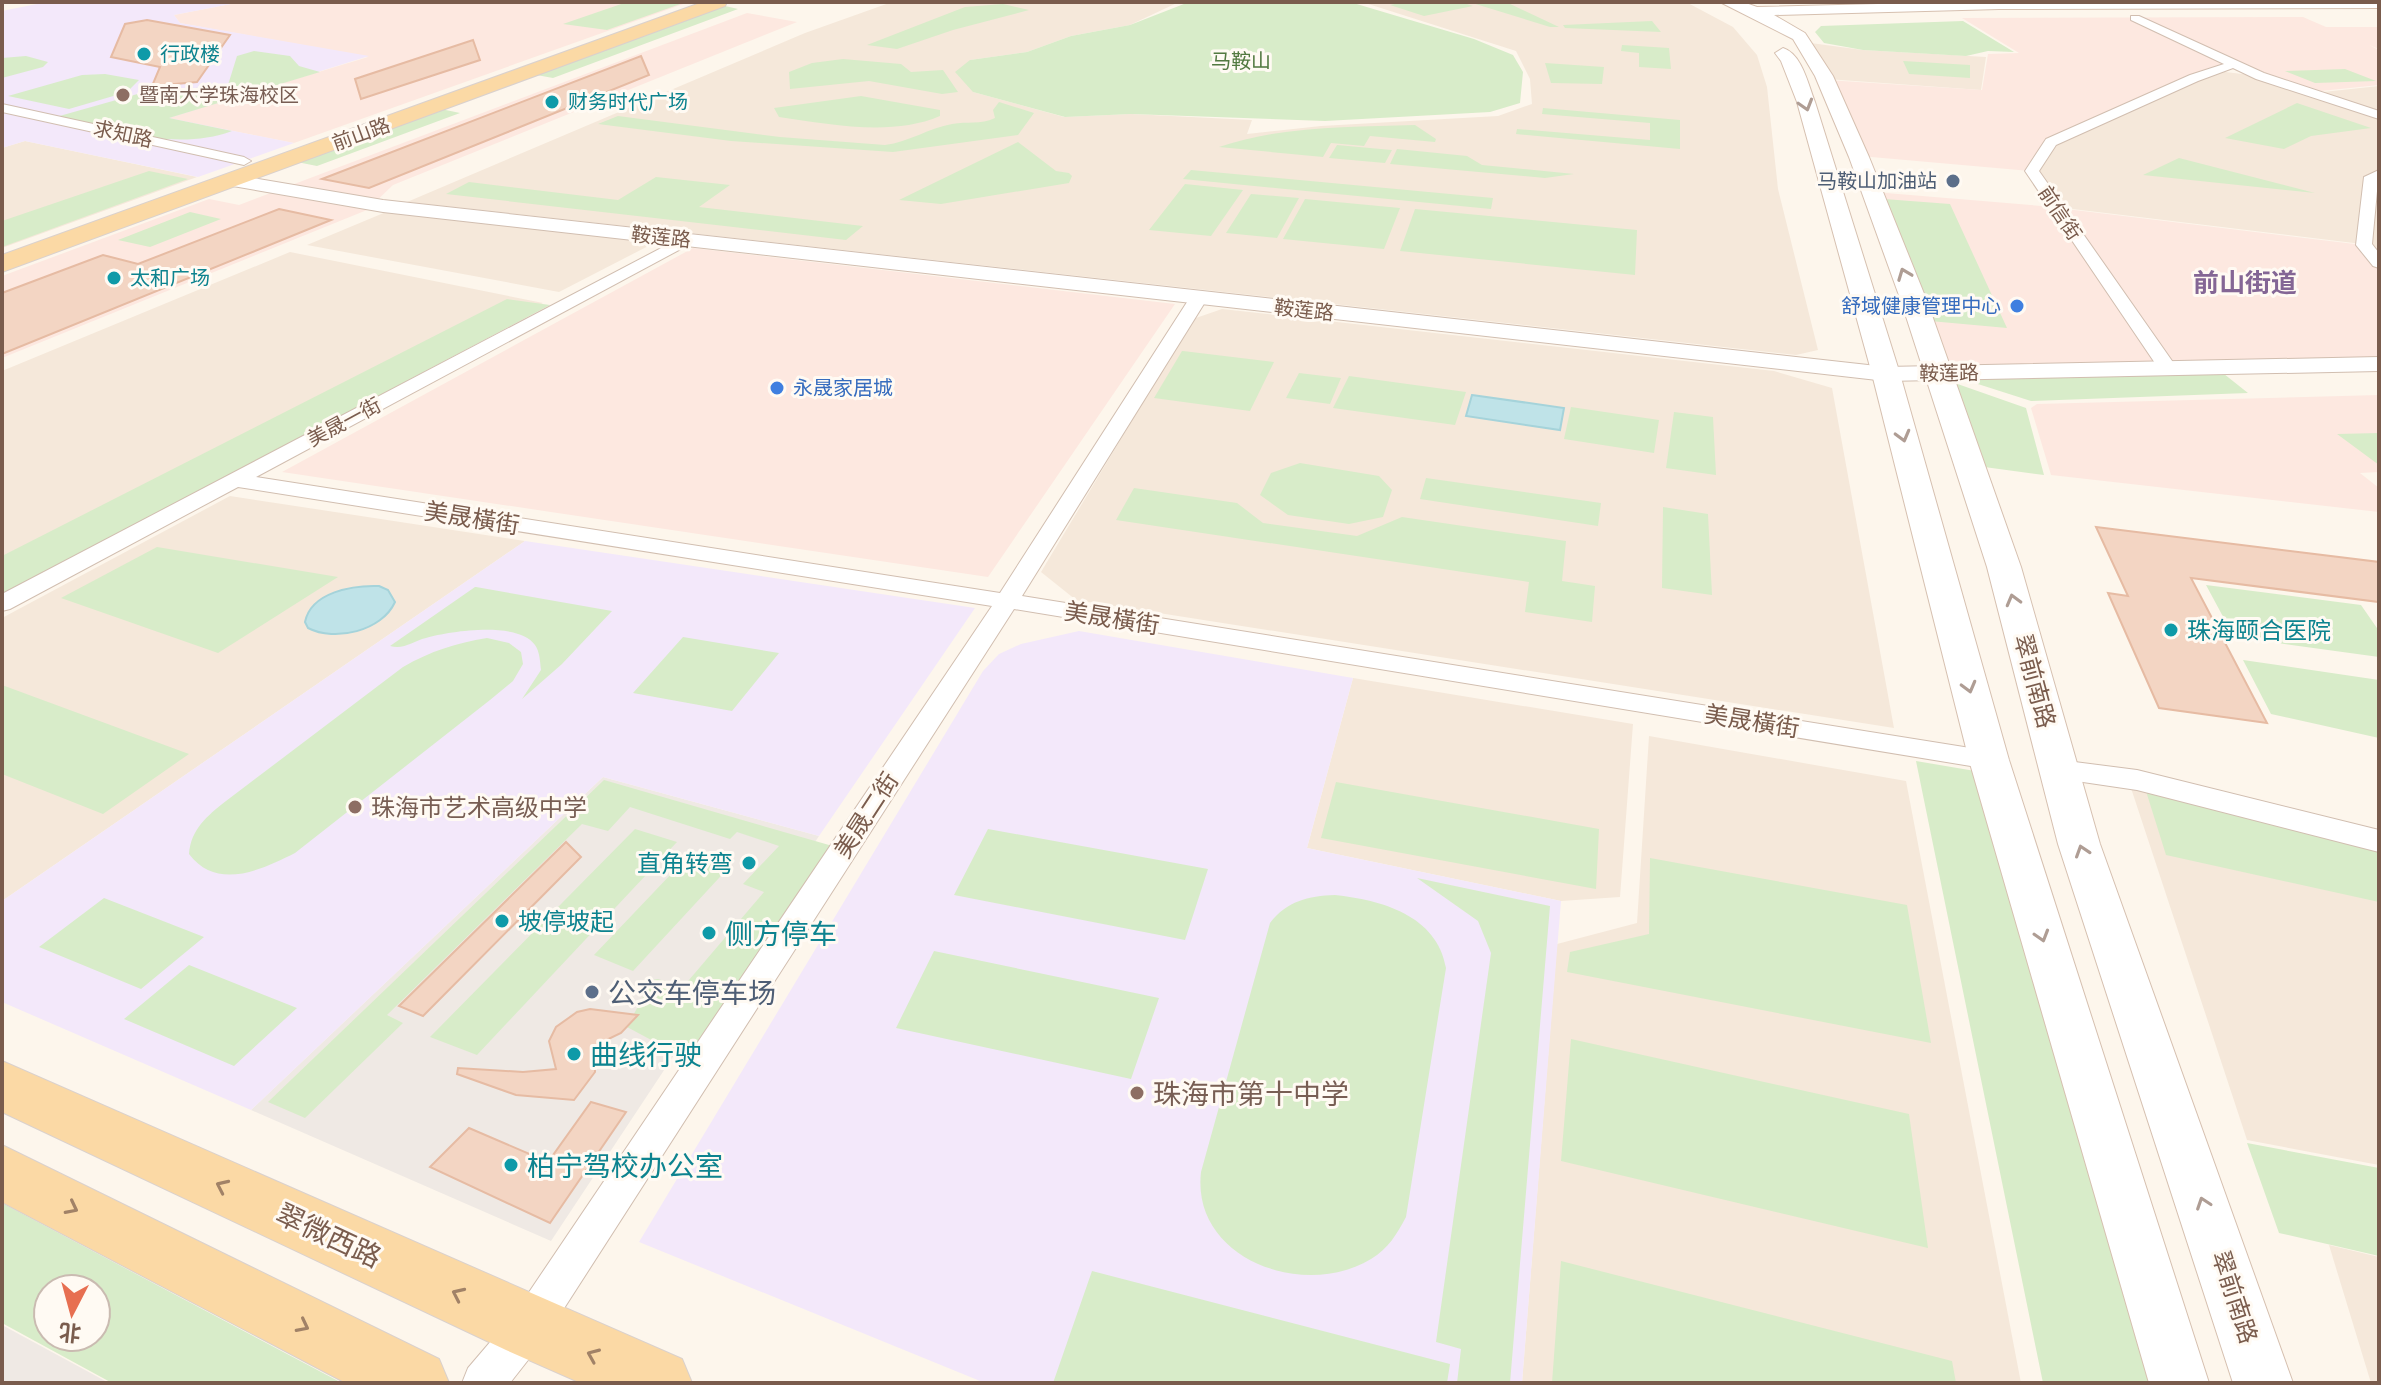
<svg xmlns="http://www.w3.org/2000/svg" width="2381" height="1385" font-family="'PT Sans Narrow','Noto Sans SC',sans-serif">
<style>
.residential{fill:#f5e8da}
.commercial{fill:#fde8e0}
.industrial{fill:#efe9e4}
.education{fill:#f3e8fa}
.green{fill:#d8ecc9;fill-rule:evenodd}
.water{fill:#bfe3e8;stroke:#a5d3da;stroke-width:2}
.building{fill:#f3d5c3;stroke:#e6bba3;stroke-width:2}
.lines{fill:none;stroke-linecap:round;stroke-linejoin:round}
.minor-casing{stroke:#d1beb0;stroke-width:2}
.tertiary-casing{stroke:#d1beb0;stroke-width:2}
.secondary-casing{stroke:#d6c0b0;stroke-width:2}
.primary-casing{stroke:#dad1cd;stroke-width:2}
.minor{fill:#fff;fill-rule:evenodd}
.tertiary{fill:#fff;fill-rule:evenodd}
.secondary{fill:#fff;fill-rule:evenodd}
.primary{fill:#fbd9a5;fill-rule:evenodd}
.oneway{stroke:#af9d94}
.oneway2{stroke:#a18267}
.culture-dot{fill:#0f9aa8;stroke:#fffaf3;stroke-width:3}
.education-dot{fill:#8d6e63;stroke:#fffaf3;stroke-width:3}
.service-dot{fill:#5c6f8a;stroke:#fffaf3;stroke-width:3}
.shop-dot{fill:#3f7fe0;stroke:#fffaf3;stroke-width:3}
.labels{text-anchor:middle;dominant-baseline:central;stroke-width:6;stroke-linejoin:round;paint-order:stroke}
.far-culture-label{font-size:20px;fill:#0d838f;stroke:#fffaf3;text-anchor:start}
.far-park-label{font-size:20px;fill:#537a41;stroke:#fffaf3}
.far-education-label{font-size:20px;fill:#785e54;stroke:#fffaf3;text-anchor:start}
.far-street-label{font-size:20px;fill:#7a5c4d;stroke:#fffaf3}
.far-service-label{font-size:20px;fill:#4e5e75;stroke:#fffaf3;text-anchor:end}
.far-shop-label{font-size:20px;fill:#366cbe;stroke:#fffaf3;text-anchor:end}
.street-label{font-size:24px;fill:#7a5c4d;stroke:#fffaf3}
.culture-label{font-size:24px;fill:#0d838f;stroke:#fffaf3;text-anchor:start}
.education-label{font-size:24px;fill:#785e54;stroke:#fffaf3;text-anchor:start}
.far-district-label{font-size:26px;font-weight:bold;fill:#846695;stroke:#fffaf3}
.near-culture-label{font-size:28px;fill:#0d838f;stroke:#fffaf3;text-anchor:start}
.near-service-label{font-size:28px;fill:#4e5e75;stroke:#fffaf3;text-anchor:start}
.near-education-label{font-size:28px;fill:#785e54;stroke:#fffaf3;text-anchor:start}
.near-street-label{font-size:28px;fill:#7a5c4d;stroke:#fffaf3}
</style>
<rect width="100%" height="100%" fill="#fdf6ec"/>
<path class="residential" d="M892,2h287l-49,23 -59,11 -44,16 -57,8 3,32 91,25 67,-3 121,6 -5,14 74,-8 177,-10 34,-12 -2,-25 -14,-28 -154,-49h324l47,25 24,28 10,32 11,102 40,161 -22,5 -1389,-153 398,-169z
M1803,42l60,8 123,7 -5,33 -154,-11z
M2217,71l42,5 55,17 65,-7v175l-17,-17 -306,-37 -23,-36 19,-29z
M25,141l172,36 -195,71v-100z
M386,212l272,29 -99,51 -252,-47z
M290,252l253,51 -541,279v-211z
M1222,309l552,62 58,17 62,340 -818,-128 -35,-28 152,-253z
M230,496l295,45 -523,360v-283z
M1353,678l280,46 -13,173 -59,4 -254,-53z
M1649,736l257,45 115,602h-499l35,-439 80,-21z
M2129,782l250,61v322l-132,-25z
M2329,1245l50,12v126h-8z"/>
<path class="commercial" d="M241,2h448l-395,141 -127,-25 201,-61 -188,-34 -6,-8z
M747,13l50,9 -404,163 -26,25 -365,148v-82l207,-77 30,6z
M2303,17l23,10h53v22l-10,-4 10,5v35l-68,7 -78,-30 -185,79 -18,30 -170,-15 -33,-76 155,10 6,-36 31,-1 -57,-35z
M1874,192l180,15 112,160 -228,6z
M2058,208l305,37 16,20v98l-210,4z
M693,248l482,56 -187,273 -706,-105z
M2379,395v77l-19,1 19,15v24l-328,-37 -20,-67 6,-4z"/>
<path class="industrial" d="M603,777l216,59 -268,405 -300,-131z
M2,1325l107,58h-107z"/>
<path class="education" d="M47,2h194l-67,13 6,8 189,33 -200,62 125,25 -96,34 -173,-36 -23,7v-137z
M525,541l450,67 -156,228 -216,-59 -352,333 -249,-108v-101z
M1079,631l274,47 -46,170 254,53 -39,482h-537l-346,-141 344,-571 16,-17 22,-10z"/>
<path class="green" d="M627,2h59l-79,28 -44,-6z
M1189,2h161l124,37 39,16 10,17 -3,31 -30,9 -165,9 -194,-7 -66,3 -92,-25 -18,-20 15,-12 57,-8 44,-16 59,-11z
M1404,2h57l12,4 -49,10 -34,-11z
M1469,2l39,1 51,24h-9z
M1003,4l26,6 -76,20 -56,19 -30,-4 98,-38z
M721,5l17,4 -185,69 -22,-4z
M1652,21l9,11 -96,-4 -2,-3z
M1963,21l51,31 -26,-1 -22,5 -103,-6 -39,-7 -9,-11 6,-6z
M1622,45l47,3 2,21 -32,-2v-14l-18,-2z
M254,51l36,5 9,10 21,6 -151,46 63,13c-57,21 -118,-2 -176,-14l85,-24 87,-8 9,-29z
M26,56l22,6 -5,5 -41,11v-20z
M843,59l58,5 10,8 32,-2 15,22 -16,2 -73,-13 -79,8 -1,-17 23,-9z
M1903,61l67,4v13l-61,-4z
M1545,63l59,4 -2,17 -51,-1z
M2345,69l31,12 -61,2 -30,-12z
M105,74l34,6 -12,12 -58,17 -61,-13 74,-21z
M861,96l79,14v6c-49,21 -110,8 -161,1l-5,-9z
M999,102l35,11 -16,22 -125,17 -162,-11 -133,-17 20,-8 162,21 105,8c24,-3 44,-17 67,-21 15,-3 28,1 43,-6l-2,-8z
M2297,103l74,25 -60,8 -27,13 -59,-11z
M1543,108l137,12v29l-164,-15 1,-5 133,11v-17l-108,-9z
M441,109l19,4 -143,53 -20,-4z
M1415,125l21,14 -1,3 -65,-6 -6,10 -33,-3 -8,14 -104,-10c62,-21 130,-20 196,-22z
M1018,142l38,29 13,2 3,3 -3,7 -128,21 -42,-4z
M1337,145l55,5 -7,13 -56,-5z
M1397,149l70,7 15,9 92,9 -29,4 -155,-14z
M2179,158l136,35 -172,-18z
M1191,170l302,28 -2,11 -308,-30z
M149,171l39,8 -186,68v-26z
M656,177l74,8 -31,22 164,19 -17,14 -400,-46 23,-12 149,18z
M1185,184l58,6 -32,46 -62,-6z
M1251,194l48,4 -22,40 -51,-5z
M1305,199l95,9 -16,41 -101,-10z
M1884,199l66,5 57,124 -77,-7z
M1415,209l222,21 -2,45 -235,-24z
M190,212l31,7 -71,28 -32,-7z
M507,299l43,6 -548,290v-39z
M1182,351h1l91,11 -24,49 -96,-13z
M2219,370l29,23 -217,8 -75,-24z
M1299,373l42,5 -11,26 -44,-6z
M1349,376l117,16 -11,33 -122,-17z
M1949,381l77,27 18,67 -67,-9z
M1571,407l88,13 -5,33 -90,-14z
M1674,412l39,5 3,58 -50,-7z
M2379,433v32l-42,-31z
M1300,463l79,13 13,14 -9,27 -34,7 -61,-9 -28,-20 11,-22z
M1426,478l175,25 -3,23 -178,-27z
M1134,488l103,15 26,20 94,13 45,-19 164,24 -4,40 33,5 -3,36 -67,-10 4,-30 -413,-62z
M1663,507l45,7 4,81 -50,-7z
M157,547l181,30 -120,76 -157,-55z
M2206,585l155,20 18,26v26l-145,-20z
M475,587h1l136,24 -50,53 -40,35 19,-29c-1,-8 -1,-18 -6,-25 -17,-24 -84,-14 -109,-7 -13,3 -22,12 -36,8z
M683,637l96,16 -47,58 -99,-18z
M487,638l22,5 12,9 2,12 -10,17 -23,19 -195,153c-34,17 -78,38 -106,1 2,-25 18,-38 37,-53l177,-134c28,-16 53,-24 84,-29z
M2243,660l136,20v58l-108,-24z
M2,685l187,69 -86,60 -101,-40z
M1916,761l59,10 180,612h-112z
M604,780l232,67 -137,209 -31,-7 -41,-22 25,-47 6,-1 25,8 81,-95 -21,-8 36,-38 -42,-14 -7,7 -100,-32 -22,24 -26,-7 -195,191 16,8 -98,95 -37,-16z
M1336,782l263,47 -3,60 -275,-51z
M2145,788l234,61v53l-213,-47z
M635,829l42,13 -200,213 -47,-18z
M988,829l220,40 -23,71 -231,-45z
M693,851l38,14 -98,106 -39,-16z
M1650,858l257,47 24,138 -364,-71 3,-20 79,-18z
M1417,878l133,28 -40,477h-53l4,-34 -25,-7 55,-389 -13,-32z
M1335,895c46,5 102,20 111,73l-40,249c-9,17 -18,32 -35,42 -67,41 -180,0 -170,-87l69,-249c17,-22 38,-27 65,-28z
M104,898l100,39 -63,52 -102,-42z
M934,951l225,47 -28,81 -235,-51z
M189,965l108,43 -63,58 -110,-47z
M1571,1039l338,75 19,134 -367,-87z
M2247,1143l132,25v88l-100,-23z
M2,1203l340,180h-230l-110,-60zM96,1289v48h-48v-48z
M1561,1261l391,100 4,22h-404z
M1092,1271l358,93 -3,19h-394z"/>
<path class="water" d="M1472,395l92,13 -4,22 -94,-14z
M379,586l9,4 7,12c-13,29 -60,40 -87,26l-3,-6c6,-30 48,-37 74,-36z"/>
<path class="building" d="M147,20l83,15 -33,47 -45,4 8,-19 -49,-10 14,-33z
M473,40l7,20 -119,39 -6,-20z
M641,56l8,19 -280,113 -47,-9z
M279,209l52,11 -329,134v-61l101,-38 35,9z
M2096,527l283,35v40l-188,-24 76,145 -108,-15 -51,-115 20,3z
M566,842l15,15 -158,159 -24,-10z
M590,1009l48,6 -17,18 -25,12 -1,27 -21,28 -58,-5 -59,-21 1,-6 65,4 33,-3 -7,-28 7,-14 21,-15z
M591,1102l35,10 -76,111 -120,-56 39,-39 79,34z"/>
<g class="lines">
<g class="minor-casing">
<path id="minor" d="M2131,16h8l125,57 115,38v8l-123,-40 -23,-11 -35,13 -142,64 -17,26 138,197 -9,6 -7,-2 -136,-201 21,-32 144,-64 34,-11 -93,-44z
M2,104l242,53 7,4 -7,4 -242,-53z
M2379,170l-7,74 7,9v15l-6,-2 -17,-21 8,-68z
M686,235l6,2v6l-436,234 744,116 189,-294 9,-5 9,5 -185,297 967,155 10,2 4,7 -4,7 -10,2 -975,-160 -471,732 -33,42h-48l6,-15 47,-55 477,-707 -754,-119 -228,122 -8,2v-17z
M2059,760l78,10 242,60v22l-242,-62 -88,-13 -4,-7 4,-7z"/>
</g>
<g class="tertiary-casing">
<path id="tertiary" d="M234,175l149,25 1503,167 493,-10v14l-493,10 -1503,-169 -156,-27 -2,-4z"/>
</g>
<g class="secondary-casing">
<path id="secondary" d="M1720,2h23l14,5 201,-5h421v6l-380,1 -225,6 31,18 28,43 36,81 58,144 94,266 79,277 193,539h-60l-175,-539 -71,-277 -86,-266 -52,-144 -34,-81 -22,-37z
M1783,48c19,6 25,36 32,54l85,272 109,386 200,623h-60l-180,-623 -97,-386 -75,-272 -16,-41 -6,-8z"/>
</g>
<g class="primary-casing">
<path id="primary" d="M703,2h24l-2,4 -723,266v-17z
M2,1061l680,298 10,24h-111l-75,-33 -504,-238z
M2,1145l437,214 10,24h-103l-344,-181z"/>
</g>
<use href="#minor" class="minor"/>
<use href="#tertiary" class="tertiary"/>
<use href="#secondary" class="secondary"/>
<use href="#primary" class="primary"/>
</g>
<defs><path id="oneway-chevron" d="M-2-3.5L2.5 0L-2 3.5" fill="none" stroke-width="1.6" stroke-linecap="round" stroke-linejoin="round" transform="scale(2)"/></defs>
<g class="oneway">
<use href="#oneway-chevron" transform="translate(1806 105) rotate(73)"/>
<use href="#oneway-chevron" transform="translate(1904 274) rotate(-111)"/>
<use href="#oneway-chevron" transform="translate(1903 436) rotate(75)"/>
<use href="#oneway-chevron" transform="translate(2013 600) rotate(-105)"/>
<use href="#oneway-chevron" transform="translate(1969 687) rotate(75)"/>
<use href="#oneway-chevron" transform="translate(2082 851) rotate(-108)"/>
<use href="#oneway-chevron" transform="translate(2042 936) rotate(73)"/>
<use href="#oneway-chevron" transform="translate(2203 1203) rotate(-109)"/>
</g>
<g class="oneway2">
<use href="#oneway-chevron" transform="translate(222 1186) rotate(-155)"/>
<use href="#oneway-chevron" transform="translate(72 1208) rotate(27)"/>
<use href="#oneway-chevron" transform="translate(458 1294) rotate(-155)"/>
<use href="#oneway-chevron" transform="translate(303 1326) rotate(27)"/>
<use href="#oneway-chevron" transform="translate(593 1355) rotate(-157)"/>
</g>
<g class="culture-dot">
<circle cx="144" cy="54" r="8"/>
<circle cx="552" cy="102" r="8"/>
<circle cx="114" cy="278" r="8"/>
<circle cx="2171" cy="630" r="8"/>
<circle cx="749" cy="863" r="8"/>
<circle cx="502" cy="921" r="8"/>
<circle cx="709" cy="933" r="8"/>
<circle cx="574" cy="1054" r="8"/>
<circle cx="511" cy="1165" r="8"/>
</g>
<g class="education-dot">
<circle cx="123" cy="95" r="8"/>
<circle cx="355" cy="807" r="8"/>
<circle cx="1137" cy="1093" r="8"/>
</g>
<g class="service-dot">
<circle cx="1953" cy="181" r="8"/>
<circle cx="592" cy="992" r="8"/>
</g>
<g class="shop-dot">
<circle cx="2017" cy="306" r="8"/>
<circle cx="777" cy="388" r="8"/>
</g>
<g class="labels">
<g class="far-culture-label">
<text x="160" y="54">行政楼</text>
<text x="568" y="102">财务时代广场</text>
<text x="130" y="278">太和广场</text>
</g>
<g class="far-park-label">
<text x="1241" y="61">马鞍山</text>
</g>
<g class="far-education-label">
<text x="139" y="95">暨南大学珠海校区</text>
</g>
<g class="far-street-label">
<text transform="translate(123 134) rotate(12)">求知路</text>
<text transform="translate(361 134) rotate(-20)">前山路</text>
<text transform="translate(2060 213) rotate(56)">前信街</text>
<text transform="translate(661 237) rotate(6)">鞍莲路</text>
<text transform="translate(1304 310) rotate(6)">鞍莲路</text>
<text transform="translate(1949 373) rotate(-1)">鞍莲路</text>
<text transform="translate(344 422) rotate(-28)">美晟一街</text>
</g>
<g class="far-service-label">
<text x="1937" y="181">马鞍山加油站</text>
</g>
<g class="far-shop-label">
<text x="2001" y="306">舒域健康管理中心</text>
<text x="793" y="388" text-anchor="start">永晟家居城</text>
</g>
<g class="street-label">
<text transform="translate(472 518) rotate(9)">美晟橫街</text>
<text transform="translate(1112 618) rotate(9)">美晟橫街</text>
<text transform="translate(2035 681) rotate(75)">翠前南路</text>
<text transform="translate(1752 721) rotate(9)">美晟橫街</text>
<text transform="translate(866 815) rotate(-57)">美晟二街</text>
<text transform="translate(2235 1297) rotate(72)">翠前南路</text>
</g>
<g class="culture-label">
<text x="2187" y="630">珠海颐合医院</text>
<text x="733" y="863" text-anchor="end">直角转弯</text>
<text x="518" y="921">坡停坡起</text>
</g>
<g class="education-label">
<text x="371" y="807">珠海市艺术高级中学</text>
</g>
<g class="far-district-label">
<text x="2245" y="282">前山街道</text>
</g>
<g class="near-culture-label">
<text x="725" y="933">侧方停车</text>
<text x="590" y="1054">曲线行驶</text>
<text x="527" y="1165">柏宁驾校办公室</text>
</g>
<g class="near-service-label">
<text x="608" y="992">公交车停车场</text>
</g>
<g class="near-education-label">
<text x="1153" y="1093">珠海市第十中学</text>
</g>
<g class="near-street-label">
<text transform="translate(329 1235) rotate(25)">翠微西路</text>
</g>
</g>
<rect width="2381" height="1385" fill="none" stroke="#7a5c4d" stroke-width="8"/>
<g transform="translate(72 1313) rotate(186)"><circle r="38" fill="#fffaf3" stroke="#cabbb1" stroke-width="2"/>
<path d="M0-6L14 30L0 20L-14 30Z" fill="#e76f51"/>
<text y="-12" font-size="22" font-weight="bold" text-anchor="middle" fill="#7a5c4d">北</text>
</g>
</svg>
